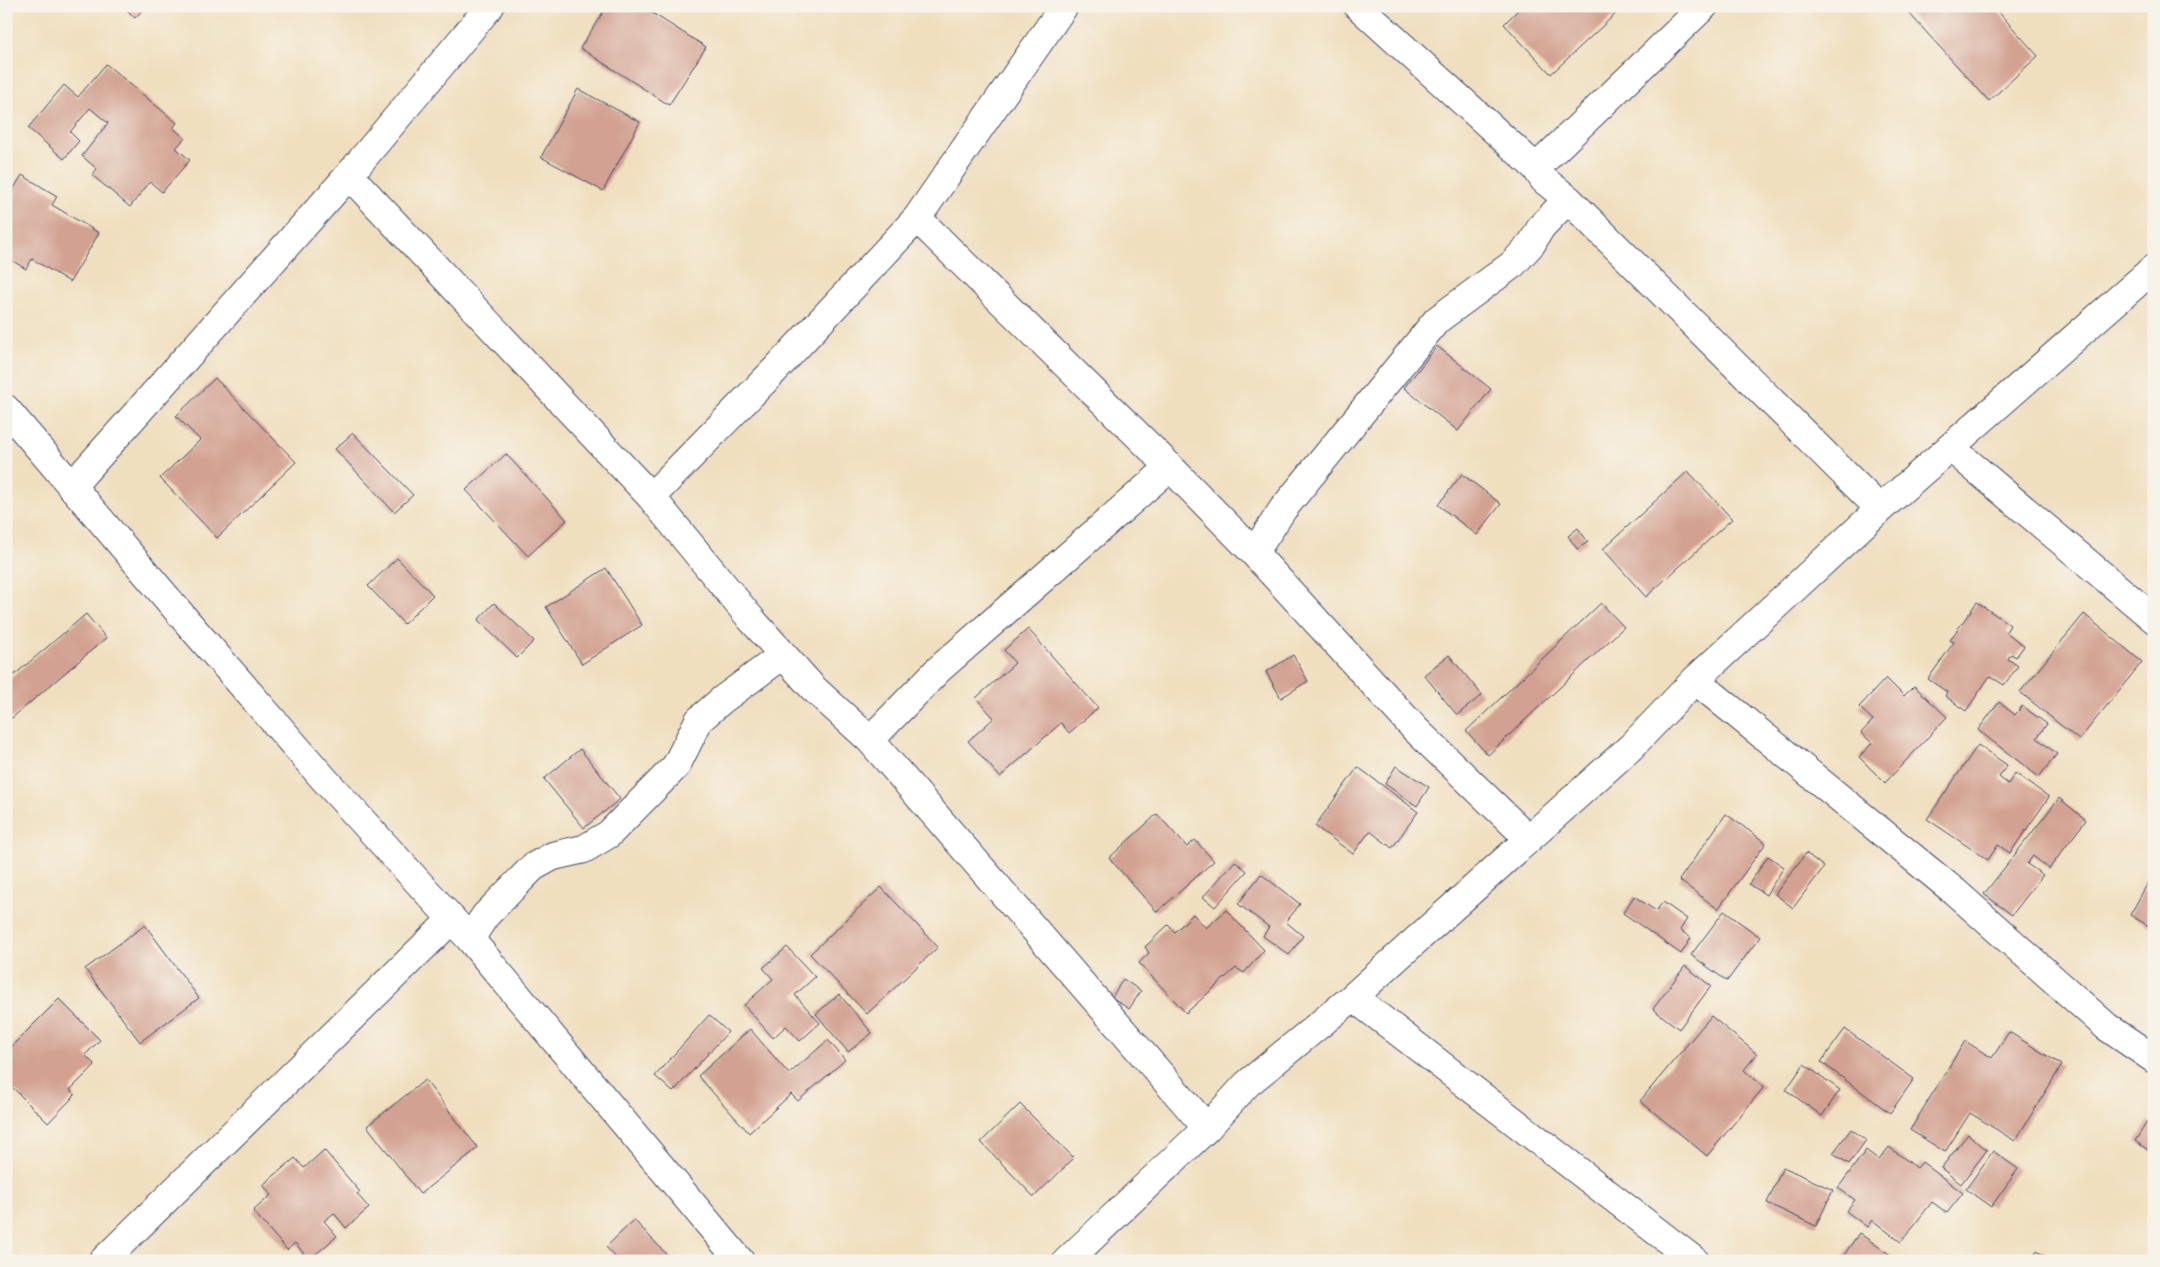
<svg xmlns="http://www.w3.org/2000/svg" width="2160" height="1267" font-family="Delius,sans-serif">
<style>
.building{fill:#d2a191}
.lines{fill:none;stroke-linecap:round;stroke-linejoin:round}
.minor-casing{stroke:#3b496d;stroke-width:30}
.minor{stroke:#fff;stroke-width:28}
</style>
<rect width="100%" height="100%" fill="#f7f3e8"/>
<filter id="ink" filterUnits="userSpaceOnUse"><feTurbulence type="fractalNoise" baseFrequency=".02" numOctaves="2"/><feDisplacementMap in="SourceGraphic" scale="10" xChannelSelector="R" yChannelSelector="G"/><feConvolveMatrix kernelMatrix="1 2 1 2 8 2 1 2 1" color-interpolation-filters="sRGB"/></filter>
<filter id="wash" filterUnits="userSpaceOnUse"><feTurbulence type="fractalNoise" baseFrequency=".0096" numOctaves="4" result="noise"/><feDisplacementMap in="SourceGraphic" scale="20" xChannelSelector="R" yChannelSelector="G"/><feGaussianBlur stdDeviation="1.12" result="paint"/><feColorMatrix in="noise" values="0 0 0 0 0 0 0 0 0 0 0 0 0 0 0 0 0 1.4 0 .05"/><feComposite in="paint" operator="in"/></filter>
<g filter="url(#wash)">
<rect width="100%" height="100%" fill="#f0dfbf"/>
<g id="blocks">
<path class="building" d="M123,6h23l-11,12z
M607,6h34l65,41 -37,58 -89,-57z
M1522,6h102l-73,68 -47,-50z
M1912,6h81l45,50 -49,45 -82,-90z
M106,64l71,59 -4,5 12,10 -9,10 14,12 -28,32 -12,-10 -20,25 -38,-32 5,-6 -15,-13 26,-33 -18,-15 -20,24 9,9 -15,18 -36,-31 36,-43 14,12z
M578,89l62,33 -37,69 -62,-34z
M22,175l35,21 -5,9 47,28 -29,49 -38,-23 -6,10 -20,-12v-56z
M1437,346l54,43 -33,42 -54,-43z
M215,378l81,84 -79,76 -57,-60 40,-38 -24,-24z
M353,433l60,62 -19,17 -59,-63z
M506,454l61,66 -39,36 -62,-66z
M1688,471l44,48 -86,78 -43,-48z
M1462,474l39,30 -24,31 -39,-30z
M1578,528l10,14 -11,7 -9,-13z
M397,558l36,37 -29,29 -36,-38z
M606,568l36,57 -60,39 -36,-57z
M1977,602l33,23 -4,7 18,14 -8,11 -5,-3 -3,5 10,7 -14,19 -14,-9 -24,35 -21,-15 2,-4 -19,-13 26,-37 -4,-2z
M494,603l40,38 -17,17 -39,-38z
M1601,603l23,24 -136,128 -22,-24z
M86,614l20,24 -100,85v-41z
M2084,614l58,48 -63,78 -59,-48z
M1028,629l70,79 -29,25 -8,-10 -61,54 -32,-36 26,-23 -18,-20 39,-35 -11,-13z
M1293,655l15,26 -27,17 -15,-26z
M1449,655l33,40 -25,20 -33,-40z
M1886,678l18,18 10,-10 33,31 -62,66 -26,-26 13,-14 -11,-10 12,-13 -14,-13z
M1999,702l16,13 7,-9 25,18 -10,14 20,16 -18,23 -61,-47z
M1978,745l29,20 -8,12 9,7 7,-11 34,24 -39,56 -12,-8 -10,15 -61,-41z
M580,749l40,50 -36,29 -40,-49z
M1396,766l33,21 -12,19 -32,-22z
M1358,767l60,45 -26,36 -22,-17 -17,23 -38,-28z
M2059,798l27,22 -37,49 -16,-13 -6,8 16,11 -31,40 -28,-21z
M1157,814l30,33 8,-7 19,21 -57,51 -48,-54z
M1726,814l40,29 -48,66 -39,-29z
M1806,853l18,14 -31,41 -18,-14z
M1768,856l16,11 -18,28 -17,-11z
M1235,861l12,10 -32,36 -12,-10z
M1261,874l39,30 -14,18 17,14 -14,19 -26,-19 6,-9 -31,-23z
M2149,881l5,2v46l-24,-14z
M881,887l57,60 -71,67 -57,-60z
M1634,896l22,15 7,-9 24,17 -7,11 11,8 -10,16 -58,-41z
M1226,910l38,40 -20,23 -8,-5 -50,45 -47,-50 10,-10 -4,-6 23,-22 7,7 18,-18 13,14z
M1724,911l36,26 -33,44 -36,-26z
M145,925l54,73 -59,44 -55,-73z
M787,947l28,30 -20,18 25,28 -20,18 -14,-15 -13,12 -29,-33 29,-26 -10,-11z
M1685,966l26,20 -32,43 -26,-20z
M1123,979l18,12 -12,18 -17,-12z
M839,994l33,39 -24,19 -32,-38z
M59,999l41,41 -15,15 10,10 -25,25 5,5 -27,28 -42,-42v-29z
M709,1015l19,17 -55,60 -18,-16z
M1711,1016l46,38 -13,16 20,17 -57,69 -67,-55z
M750,1029l39,45 39,-34 17,20 -47,41 -7,-7 -42,39 -51,-57z
M1845,1029l69,50 -24,34 -69,-51z
M2009,1032l53,33 -47,76 -45,-28 -25,39 -35,-22 55,-89 27,17z
M1804,1064l36,26 -18,26 -36,-26z
M425,1080l53,68 -58,46 -53,-68z
M1020,1104l54,54 -40,39 -53,-55z
M2147,1122l7,4v21l-3,5 -16,-11z
M1851,1129l15,11 -17,24 -16,-11z
M1968,1134l19,16 -26,34 -20,-16z
M1889,1147l28,21 5,-6 41,31 -16,20 -15,-11 -31,40 -29,-22 -5,7 -21,-16 9,-11 -17,-12 28,-38 13,10z
M324,1150l36,42 -3,2 12,14 -23,20 -12,-15 -10,8 13,15 -28,24 -14,-17 -8,7 -34,-39 18,-16 -8,-10 32,-27 9,10z
M1993,1151l25,18 -27,38 -25,-18z
M1783,1167l50,23 -17,36 -49,-23z
M634,1220l39,41h-54l-13,-14z
M1859,1233l40,28h-59z
M2037,1251l16,10h-22z"/>
</g>
</g>
<g filter="url(#ink)">
<use href="#blocks" fill-opacity="0" stroke="#3b496d" stroke-width="1"/>
<g class="lines">
<g class="minor-casing">
<path id="minor" d="M1358,6l178,162 8,12 24,19 312,310
M1536,168l168,-162
M349,175l302,322 101,123 61,68 57,52 337,388
M917,218l253,249 84,86 162,177 112,108
M6,409l183,215 135,155 146,160 270,322
M1951,448l203,171
M71,487l278,-312 141,-169
M651,497l124,-127 142,-152 147,-212
M1254,553l29,-44 154,-189 76,-56 19,-21 9,-16 27,-28
M1695,680l259,211 153,136 47,32
M870,740l68,-70 232,-203
M470,939l15,-23 48,-49 20,-11 31,-7 25,-15 67,-68 23,-46 23,-20 61,-45
M1353,997l342,264
M103,1261l349,-342
M1067,1261l140,-133 40,-44 106,-87 278,-250 64,-67 185,-171 274,-241"/>
</g>
<use href="#minor" class="minor"/>
</g>
</g>
<rect width="2160" height="1267" fill="none" stroke="#f7f3e8" stroke-width="25"/>
</svg>
